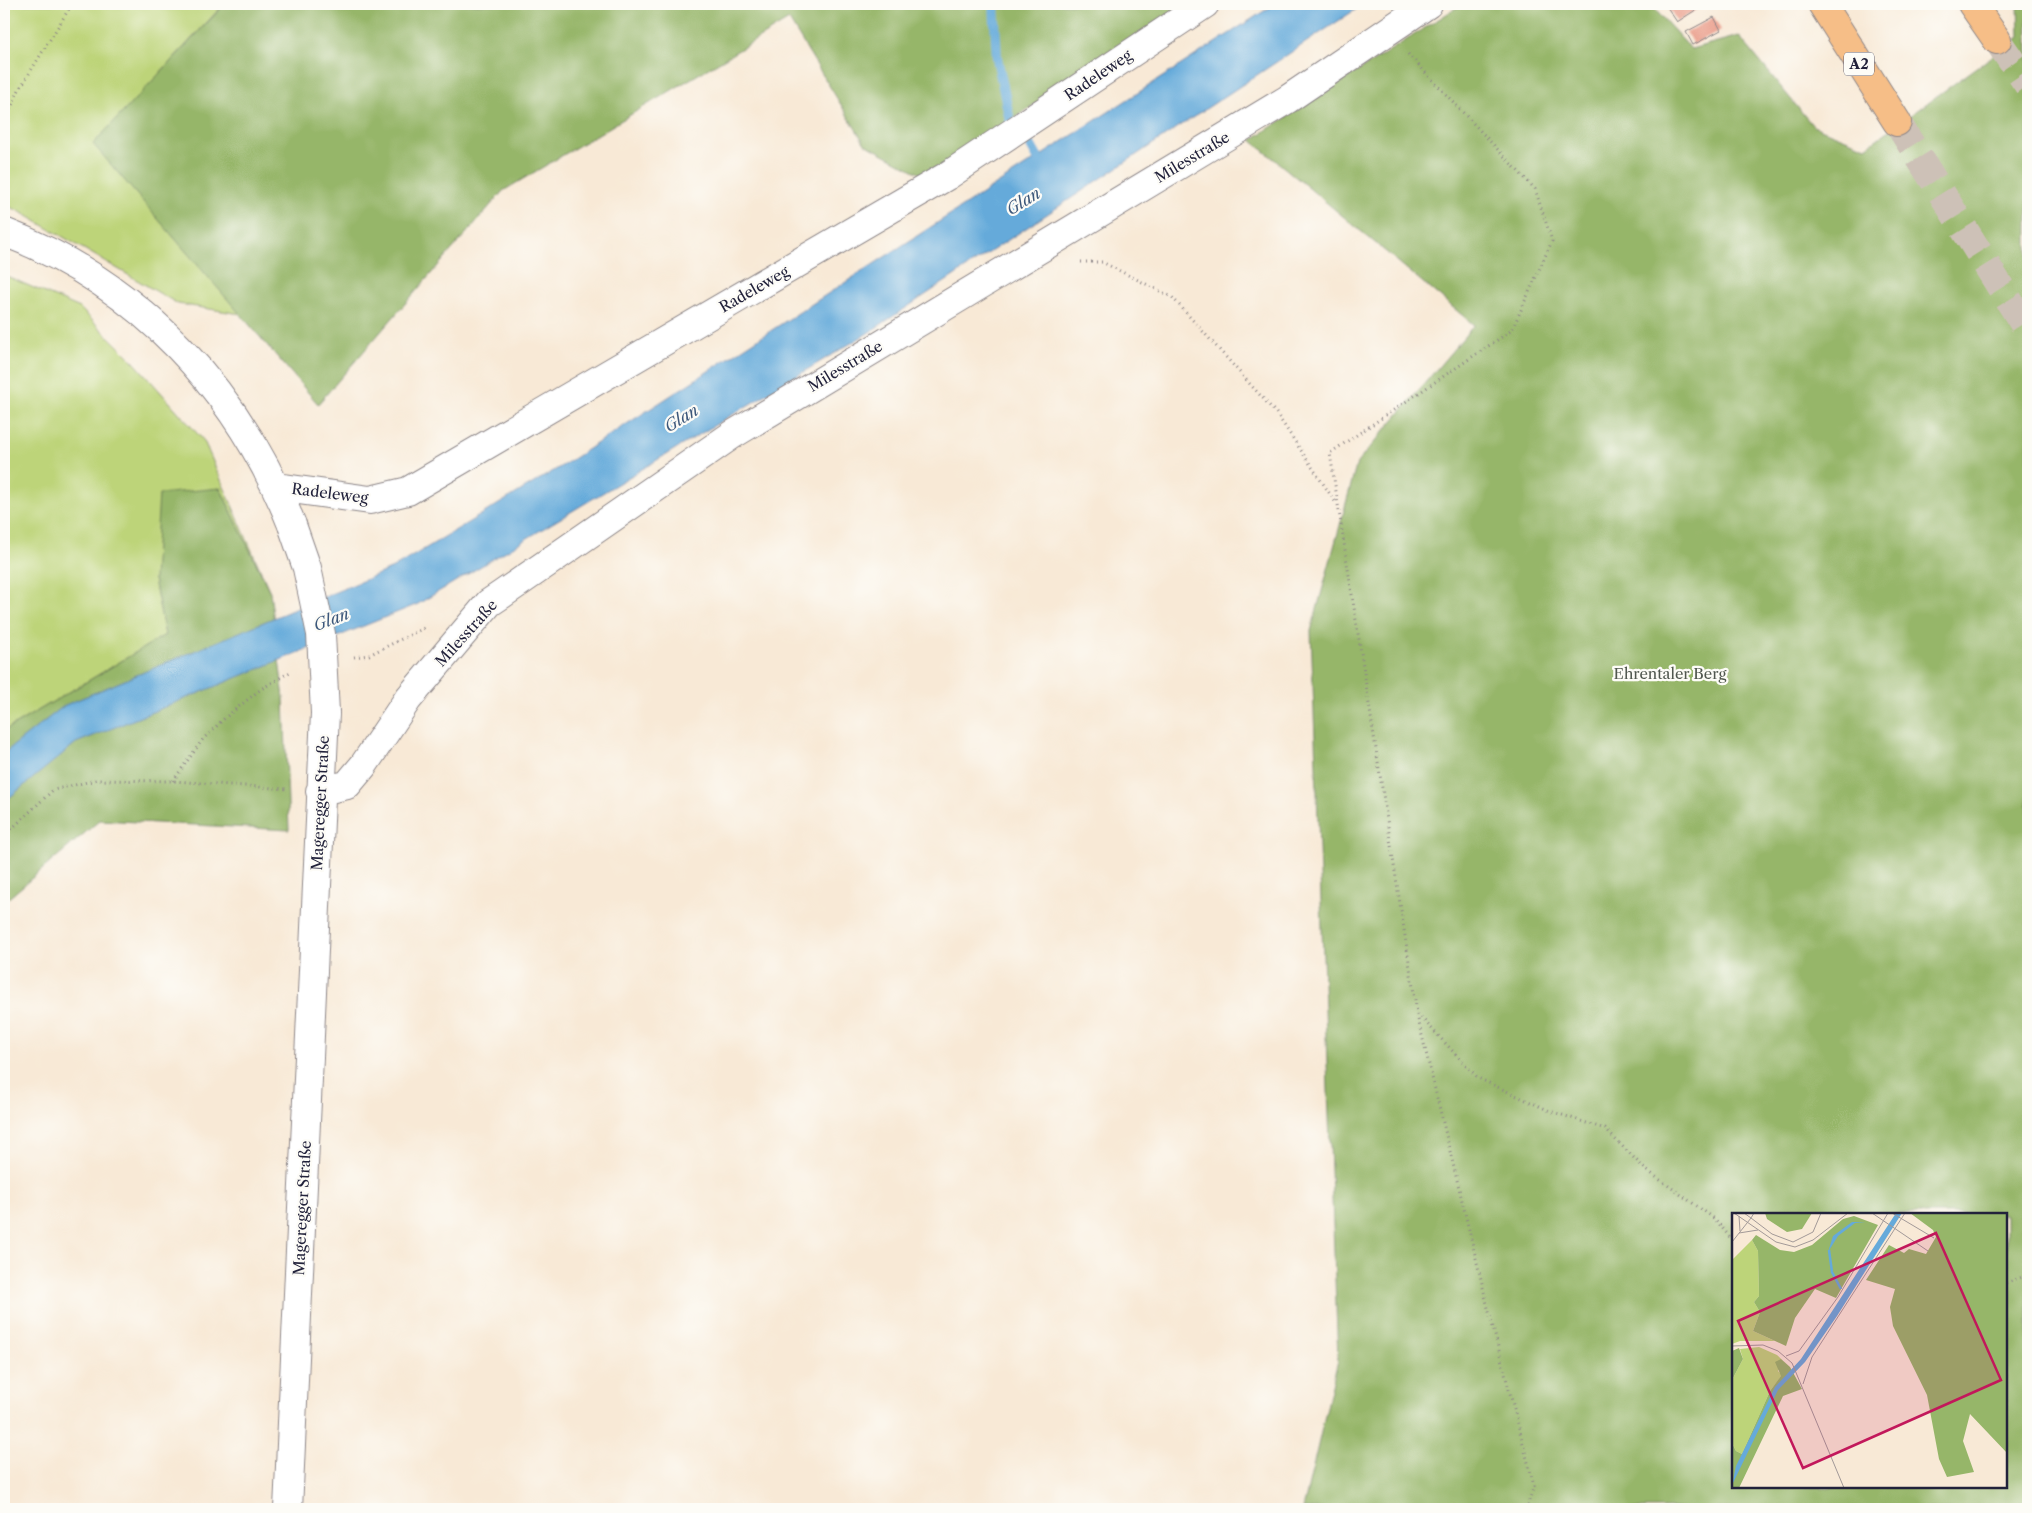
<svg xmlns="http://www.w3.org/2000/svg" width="2032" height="1513" font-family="'Libre Caslon Text',serif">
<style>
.green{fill:#bdd479;stroke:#707b5a}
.forest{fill:#96b669;stroke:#5c6c52;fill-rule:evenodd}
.water{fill:#65aada;stroke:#44668a}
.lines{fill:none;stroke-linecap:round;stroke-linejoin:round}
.stream{stroke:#65aada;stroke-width:10}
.building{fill:#e8937f}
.highway-tunnel{stroke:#cdc1b7;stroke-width:28;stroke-dasharray:28 14;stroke-linecap:butt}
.minor-casing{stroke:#8d8688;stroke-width:30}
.highway-casing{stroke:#8d8688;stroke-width:30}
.path{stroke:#8d8688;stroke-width:3;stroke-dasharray:1 4;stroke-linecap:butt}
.minor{stroke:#fff;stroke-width:28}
.highway{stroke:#f6be87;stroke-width:28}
.minor-bridge-casing{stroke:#8d8688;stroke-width:30;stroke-linecap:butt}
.minor-bridge{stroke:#fff;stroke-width:28}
.labels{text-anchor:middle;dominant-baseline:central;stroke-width:4.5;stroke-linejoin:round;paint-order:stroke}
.shield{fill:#fdfcf7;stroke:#646373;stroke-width:1}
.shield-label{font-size:14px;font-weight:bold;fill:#22223b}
.street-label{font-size:15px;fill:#22223b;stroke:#fdfcf7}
.park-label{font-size:15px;fill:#50574e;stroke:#fdfcf7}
.water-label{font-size:16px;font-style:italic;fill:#3d587b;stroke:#fdfcf7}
.inset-river{fill:none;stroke:#65aada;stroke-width:2.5}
.inset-road{fill:none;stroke:#a29998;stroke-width:1}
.view{fill:#c2185b;fill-opacity:0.15;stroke:#c2185b;stroke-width:2.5}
.inset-edge{fill:none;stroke:#22223b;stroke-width:2.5}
</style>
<rect width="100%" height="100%" fill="#fdfcf7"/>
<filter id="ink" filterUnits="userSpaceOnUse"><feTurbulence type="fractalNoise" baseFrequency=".02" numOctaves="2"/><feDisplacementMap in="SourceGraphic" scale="10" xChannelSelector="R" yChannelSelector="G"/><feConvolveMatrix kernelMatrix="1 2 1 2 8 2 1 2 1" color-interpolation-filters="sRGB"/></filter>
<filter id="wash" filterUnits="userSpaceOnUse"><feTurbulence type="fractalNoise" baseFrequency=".0096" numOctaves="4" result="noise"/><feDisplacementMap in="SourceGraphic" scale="20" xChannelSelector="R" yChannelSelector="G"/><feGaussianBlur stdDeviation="1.12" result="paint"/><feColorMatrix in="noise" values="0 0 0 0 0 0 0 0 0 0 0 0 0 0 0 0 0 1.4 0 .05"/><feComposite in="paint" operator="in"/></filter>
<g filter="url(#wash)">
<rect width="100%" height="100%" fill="#f8e9d6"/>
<path class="green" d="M4,4h218v2l-128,138 147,170 -63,-10 -161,-94 -13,-5z
M4,275l76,33 54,54 70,79 66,151 -50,-104 -66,91 11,56 -161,96z"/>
<path class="forest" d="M222,4h963l-259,173 -61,-33 -76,-124 -286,171 -185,213 -225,-260 129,-137z
M1462,4h188l41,45 48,-13 74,90 53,21 153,-110 -1,-33h10v1505h-725l35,-149 -27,-729 46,-168 117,-138 -223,-185zM1733,1214h273v273h-273z
M220,488l50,104 14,106 5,132 -189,-10 -96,82v-171l161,-96 -11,-56 5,-85z"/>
<path class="water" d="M1275,4h89l-496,329 -450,271 -342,139 -72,59v-49l61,-48 328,-137 172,-104z"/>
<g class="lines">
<path class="stream" d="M994,4l3,54 13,63
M1031,146l13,23"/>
</g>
<g id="blocks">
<path class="building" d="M1665,4h40l-28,18z
M1714,17l7,13 -28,15 -7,-13z"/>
</g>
</g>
<g filter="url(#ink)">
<use href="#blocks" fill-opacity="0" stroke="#8d8688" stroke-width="1"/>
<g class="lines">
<path class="highway-tunnel" d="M1997,40l31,45
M1897,122l131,209"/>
<g class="minor-casing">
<path id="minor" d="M4,232c136,52 235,159 288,293
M277,487l93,13 38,-9 539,-315 258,-172
M320,791l27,-6 16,-19 45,-67 81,-96 12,-8 231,-160 556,-336 140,-95
M288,1509l37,-796"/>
</g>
<g class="highway-casing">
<path id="highway" d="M1822,4l75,118
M1972,4l25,36"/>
</g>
<path class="path" d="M1408,54l127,135 17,52 -40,89 -182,123 87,560 61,65 72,33 55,18 40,40 70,50 18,22
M4,123l15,-33 53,-86
M1081,262h21l70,35 104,116 60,90
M354,657l15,-2 55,-27
M173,781l30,-42 23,-22 35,-28 31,-18
M4,836l49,-46 43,-10 77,1 116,8
M1417,1015l71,293 46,178 -8,23
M2006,1283l22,-8"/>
<use href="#minor" class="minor"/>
<use href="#highway" class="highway"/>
<g class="minor-bridge-casing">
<path id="minor-bridge" d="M292,525l15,43 14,66 4,79"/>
</g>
<use href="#minor-bridge" class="minor-bridge"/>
</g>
</g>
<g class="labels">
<rect class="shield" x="1844" y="52.5" width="30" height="23" rx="4"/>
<g class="shield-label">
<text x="1859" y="64">A2</text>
</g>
<g class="street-label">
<text transform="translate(1098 75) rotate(-34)">Radeleweg</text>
<text transform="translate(1192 157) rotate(-31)">Milesstraße</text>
<text transform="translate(754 289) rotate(-30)">Radeleweg</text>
<text transform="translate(845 366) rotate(-31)">Milesstraße</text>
<text transform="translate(330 493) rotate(7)">Radeleweg</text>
<text transform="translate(466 633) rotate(-48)">Milesstraße</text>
<text transform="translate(320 803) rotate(-87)">Mageregger Straße</text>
<text transform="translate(302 1208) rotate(-87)">Mageregger Straße</text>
</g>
<g class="park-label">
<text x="1670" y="673">Ehrentaler Berg</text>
</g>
<g class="water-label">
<text transform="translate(1023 201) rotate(-32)">Glan</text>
<text transform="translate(681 418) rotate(-32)">Glan</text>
<text transform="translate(331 619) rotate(-21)">Glan</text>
</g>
</g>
<g transform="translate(1732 1213)">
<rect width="275" height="275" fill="#f8e9d6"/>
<path d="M20,27l6,11 1,45 -5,6 6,10 -7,19 22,10h-35l-8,3v-84zM27,134l18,8 13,12 -9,-8 -3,12 4,4 -12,16 -28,63 -6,-3 -4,-8v-63l11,-21 -3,-10z" fill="#bdd479"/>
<path d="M33,0h47l-10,16 -15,3 -20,-13zM178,0h97v240l-37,-39 -7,27 11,31 -27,5 -8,-18 -12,-64 -34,-69 -3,-19 5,-18 -29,-9 23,-35 15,8 5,-4 17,5 10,-17 -3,-7zM122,3l24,9 -42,73 -21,-9 -20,29 -9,28 -33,-15 7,-19 -6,-10 5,-6 -1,-45 -6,-11 4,-5 24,15 14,2 18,-7 31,-26zM7,135l4,11 -11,21v-29zM49,146l9,8 12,22 -19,7 -44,92h-7v-45l4,8 6,3 28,-63 11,-15 -6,-14z" fill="#96b669"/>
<path d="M164,0h6l-65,103 -32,46 -27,28 -46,95 4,-19 39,-79 26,-28zM120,9h13l-10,1 -17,13 -10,16 5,-16z" fill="#65aada"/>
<path class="inset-river" d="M97,37l3,22 9,17"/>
<path class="inset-road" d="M2,0l13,9M22,0l-3,5 21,16 21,8 20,-10 8,-19M140,0l56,38M160,0l42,25M7,3l1,15M15,9l29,20 19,5 18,-7 35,-27M7,20l19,-3M0,29l19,-24 -7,-5M0,133l31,-1 15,6 14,12 52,125M54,143l13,-5 39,-54 50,-84M71,171l9,-27 93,-144"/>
<path class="view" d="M204,20l65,147 -198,88 -65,-147z"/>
<rect width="275" height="275" class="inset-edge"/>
</g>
<rect width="2032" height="1513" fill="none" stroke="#fdfcf7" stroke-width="20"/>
</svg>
